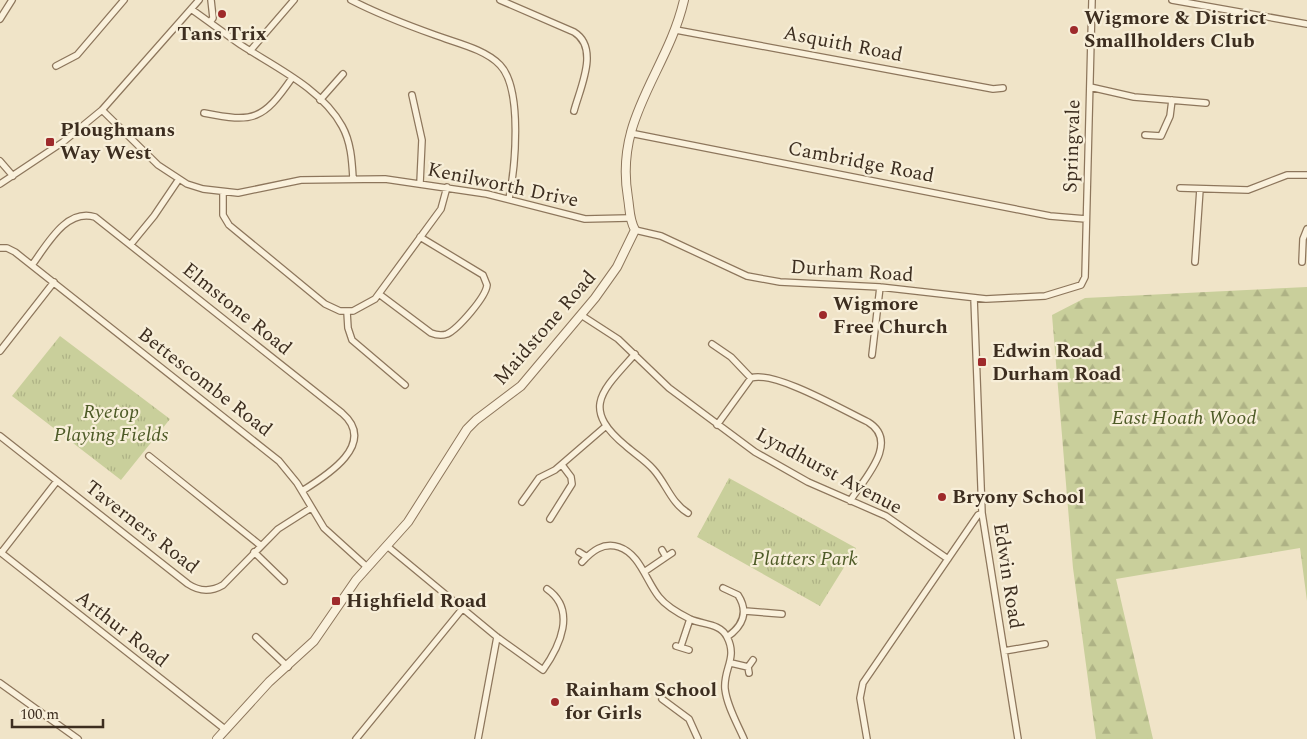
<svg xmlns="http://www.w3.org/2000/svg" width="1307" height="739" font-family="Spectral,serif">
<style>
.grass{fill:url(#grass-tufts)}
.forest{fill:url(#forest-firs)}
.lines{fill:none;stroke-linecap:round;stroke-linejoin:round}
.minor-casing{stroke:#8d765c;stroke-width:8}
.tertiary-casing{stroke:#8d765c;stroke-width:10}
.minor{stroke:#faf1dc;stroke-width:5.5}
.tertiary{stroke:#faf1dc;stroke-width:8}
.poi-dot{fill:#9e2a2b;stroke:#f7eed8;stroke-width:2}
.labels{text-anchor:middle;dominant-baseline:central;stroke-width:4.5;stroke-linejoin:round;paint-order:stroke}
.poi-label{font-size:20px;font-weight:bold;fill:#3d2e20;stroke:#f7eed8;text-anchor:start}
.street-label{font-size:20px;fill:#3d2e20;stroke:#f7eed8}
.park-label{font-size:20px;font-style:italic;fill:#4d5a26;stroke:#f7eed8}
</style>
<defs>
<pattern id="grass-tufts" width="24" height="20" patternUnits="userSpaceOnUse" patternTransform="scale(1.25)"><rect width="24" height="20" fill="#c9cf9b"/><path d="M3 7l-1-3M5 7V3M7 7l1-3M15 17l-1-3M17 17v-4M19 17l1-3" fill="none" stroke="#aeb285"/></pattern>
<pattern id="forest-firs" width="22" height="20" patternUnits="userSpaceOnUse" patternTransform="scale(1.25)"><rect width="22" height="20" fill="#c9cf9b"/><path d="M5 1l3.5 6h-7zM16 11l3.5 6h-7z" fill="#aeb285"/></pattern>
</defs>
<rect width="100%" height="100%" fill="#f0e4c8"/>
<path class="grass" d="M60,336l110,83 -49,61 -109,-84z
M729,478l127,70 -36,58 -123,-69z"/>
<path class="forest" d="M1307,287v314l-7,-53 -184,31 37,160h-57l-23,-171 -21,-253 33,-17z"/>
<g class="lines">
<g class="minor-casing">
<path id="minor" d="M351,0c27,14 56,25 84,35 21,8 50,14 65,30 23,24 15,103 9,134
M500,0l74,32c26,16 6,56 0,79
M1172,0l135,24
M191,9c17,12 33,24 50,36 34,22 81,44 101,81 9,16 10,35 11,52
M0,19l12,-19
M210,22l3,-4 -2,-18
M676,30l317,59 10,-1
M250,51l44,-51
M56,66l21,-11 47,-55
M1090,87l44,10 72,6
M412,95l10,45 -2,43
M320,100l23,-26
M102,110l56,55 29,19 16,5 35,4 63,-13 84,-1 102,15 98,25 44,-1
M204,113c50,10 59,7 88,-35
M630,133l420,83 36,3
M1145,135l16,1 9,-20 2,-16
M0,161l13,15
M0,184l63,-42 39,-32 97,-110
M1180,188l68,2 39,-15h20
M223,192v23l6,10 96,79 15,7h13l22,-12 66,-90 6,-22
M635,230l26,6 86,40 33,6 100,5 106,12 59,-3 36,-11 4,-8 7,-277
M131,244l23,-28 25,-37
M0,248h7l8,4 264,209 18,22 27,45 43,39
M1195,262l5,-73
M1302,262l1,-23 4,-10
M32,265c15,-20 34,-57 63,-48l247,196c36,31 -16,63 -40,78
M379,294l52,39c5,2 10,3 16,1 11,-5 39,-37 40,-49l-4,-10 -63,-38
M974,298l8,215 36,226
M347,312l1,16 4,12 53,45
M581,315l37,24 51,49 86,64 53,30 78,34 62,43
M712,344l19,13 20,21
M0,351l54,-69
M635,354c-33,37 -55,54 -9,92 9,8 19,14 27,23 13,14 18,34 35,44
M872,355l8,-68
M717,425l34,-47c23,-8 92,32 117,44 33,20 -5,58 -18,79
M0,436l188,148c12,8 23,8 35,1l55,-56 33,-21
M149,456l111,89
M522,502l17,-24 16,-8 51,-44
M550,519l22,-35 -1,-7 -9,-12
M387,546l110,91 46,33c17,-24 34,-60 4,-81
M662,550l4,7 6,-4
M0,552l226,178
M254,552l30,29
M579,552l8,5
M1,553l56,-72
M582,562c10,-11 21,-20 37,-15 21,7 27,34 40,50 7,9 21,17 31,22 13,6 30,4 37,18 11,21 -4,32 -2,52 2,17 12,34 19,50
M644,572l22,-15
M723,588l15,7c11,17 5,31 -11,42
M745,611l37,3
M256,637l32,30
M676,646l13,4
M681,646l9,-27
M1004,651l41,-7
M731,663l17,4
M749,673l-1,-6 5,-7
M0,683l78,56
M662,699l27,20 9,20
M356,739l107,-131
M478,739l19,-102
M867,739l-7,-41 3,-15 115,-168 4,-2"/>
</g>
<g class="tertiary-casing">
<path id="tertiary" d="M217,739l52,-57 45,-41 42,-61 52,-58 59,-93 9,-9 45,-34 74,-88 22,-31 18,-37c-6,-11 -5,-20 -7,-32 -14,-81 39,-125 56,-198"/>
</g>
<use href="#minor" class="minor"/>
<use href="#tertiary" class="tertiary"/>
</g>
<g class="poi-dot">
<circle cx="222" cy="14" r="5"/>
<circle cx="1074" cy="30" r="5"/>
<rect x="45" y="137" width="10" height="10" rx="2.5"/>
<circle cx="823" cy="315" r="5"/>
<rect x="977" y="357" width="10" height="10" rx="2.5"/>
<circle cx="942" cy="497" r="5"/>
<rect x="331" y="596" width="10" height="10" rx="2.5"/>
<circle cx="555" cy="702" r="5"/>
</g>
<g class="labels">
<g class="poi-label">
<text x="1084" y="18">Wigmore &amp; District<tspan x="1084" dy="23">Smallholders Club</tspan></text>
<text x="222" y="34" text-anchor="middle">Tans Trix</text>
<text x="60" y="130">Ploughmans<tspan x="60" dy="23">Way West</tspan></text>
<text x="833" y="304">Wigmore<tspan x="833" dy="23">Free Church</tspan></text>
<text x="992" y="351">Edwin Road<tspan x="992" dy="23">Durham Road</tspan></text>
<text x="952" y="497">Bryony School</text>
<text x="346" y="601">Highfield Road</text>
<text x="565" y="690">Rainham School<tspan x="565" dy="23">for Girls</tspan></text>
</g>
<g class="street-label">
<text transform="translate(843 44) rotate(11)">Asquith Road</text>
<text transform="translate(1072 146) rotate(-88)">Springvale</text>
<text transform="translate(861 162) rotate(11)">Cambridge Road</text>
<text transform="translate(503 185) rotate(12)">Kenilworth Drive</text>
<text transform="translate(852 271) rotate(4)">Durham Road</text>
<text transform="translate(237 309) rotate(39)">Elmstone Road</text>
<text transform="translate(545 328) rotate(-49)">Maidstone Road</text>
<text transform="translate(205 382) rotate(38)">Bettescombe Road</text>
<text transform="translate(829 471) rotate(28)">Lyndhurst Avenue</text>
<text transform="translate(142 527) rotate(38)">Taverners Road</text>
<text transform="translate(1008 576) rotate(81)">Edwin Road</text>
<text transform="translate(122 629) rotate(38)">Arthur Road</text>
</g>
<g class="park-label">
<text x="111" y="412">Ryetop<tspan x="111" dy="23">Playing Fields</tspan></text>
<text x="1184" y="418">East Hoath Wood</text>
<text x="805" y="559">Platters Park</text>
</g>
</g>
<path d="M12 719v8h91v-8" fill="none" stroke="#3d2e20" stroke-width="2.5"/>
<text x="20" y="719" font-size="15" fill="#3d2e20" stroke="#f7eed8" stroke-width="4" paint-order="stroke">100 m</text>
</svg>
